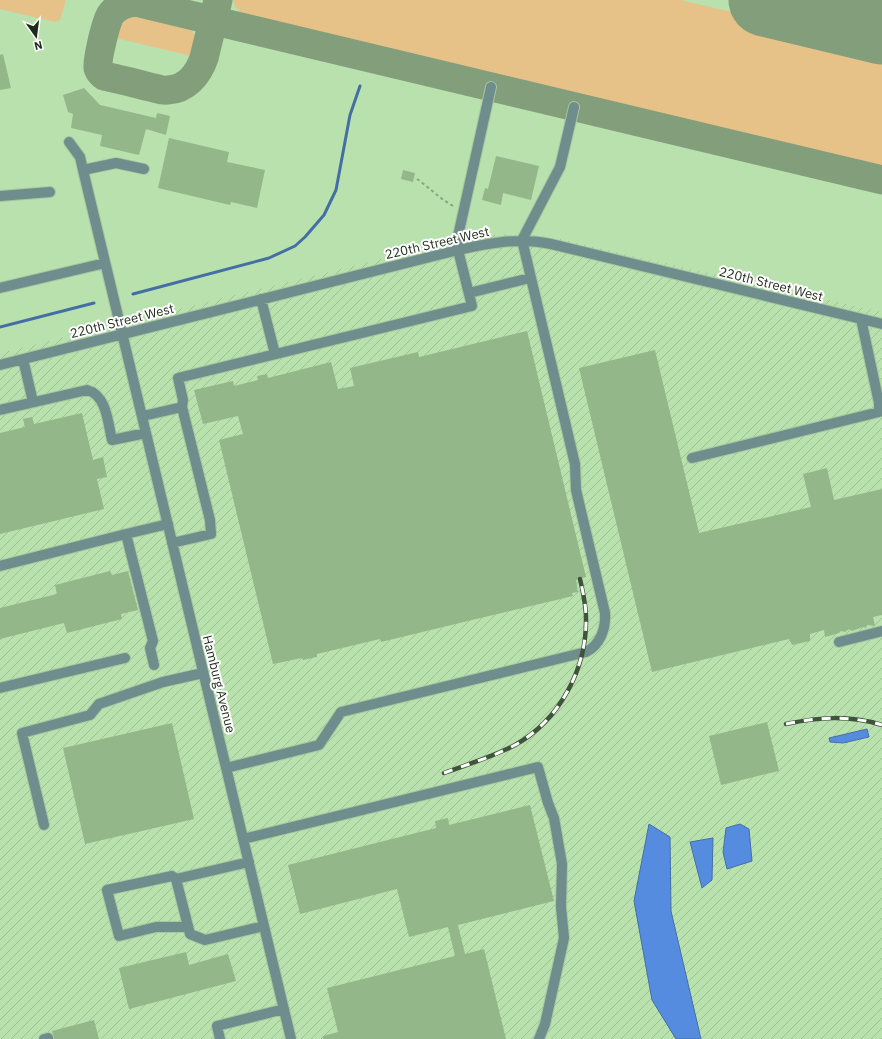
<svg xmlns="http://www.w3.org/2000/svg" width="882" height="1039" font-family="'IBM Plex Sans',sans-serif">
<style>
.built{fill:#b8e1ad}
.industrial{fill:url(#industrial-furrows)}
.green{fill:#e6c289}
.water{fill:#568ce0;stroke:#456fa4}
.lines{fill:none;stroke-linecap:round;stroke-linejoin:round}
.stream{stroke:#456fa4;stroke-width:3}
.taxiway{stroke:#829e7b;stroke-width:29}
.runway{stroke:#829e7b;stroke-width:73}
.building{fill:#94b78a}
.minor-casing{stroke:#a7c79e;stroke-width:12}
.path{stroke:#87a37f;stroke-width:2;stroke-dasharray:3 3;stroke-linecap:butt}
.minor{stroke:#708d8e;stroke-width:10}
.rail-casing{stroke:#40533b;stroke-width:4.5}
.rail{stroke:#fefefe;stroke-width:3;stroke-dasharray:9;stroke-linecap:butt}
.labels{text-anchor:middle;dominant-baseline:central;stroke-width:4;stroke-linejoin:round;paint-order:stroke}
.street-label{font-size:13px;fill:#1d2b19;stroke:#fefefe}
</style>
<defs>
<pattern id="industrial-furrows" width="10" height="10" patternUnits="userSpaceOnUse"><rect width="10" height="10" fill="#b8e1ad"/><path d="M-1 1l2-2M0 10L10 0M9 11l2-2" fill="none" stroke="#9ec194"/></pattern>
</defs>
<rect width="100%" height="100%" fill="#c5e9bb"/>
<path class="built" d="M0,0h882v312l-326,-74 -23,-3 -29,-1 -19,2 -68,14 -417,103z"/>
<path class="industrial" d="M504,234l29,1 23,3 326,74v727h-882v-686l417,-103 68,-14z"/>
<path class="green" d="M0,0h65v3l-5,17 -5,2 -55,-13z
M233,0h448l201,48v122l-633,-152c-7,-5 -15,-9 -16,-18z
M846,0h36v9z
M134,13l56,15c6,8 10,19 1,28l-75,-18 -1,-6 3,-11z"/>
<path class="water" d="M867,729l2,8 -26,6 -13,-1 -1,-4z
M649,824l21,13 1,74 30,128h-25l-24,-39 -18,-99z
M740,824l9,5 3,32 -25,8 -4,-17 3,-24z
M713,838l-1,42 -10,8 -12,-46z"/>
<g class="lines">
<path class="stream" d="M133,294l136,-36 26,-12 10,-9 19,-22 12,-25 14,-75 10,-29
M0,327l94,-24"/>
<path class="taxiway" d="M127,0l755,180
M136,2c-10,1 -19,4 -25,12 -5,6 -14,46 -13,54 1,4 3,5 6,8 15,3 30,7 46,11 6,1 12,4 18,3 18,-1 30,-15 36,-32l14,-58"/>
<path class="runway" d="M765,0l117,28"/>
</g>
<path class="building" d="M3,54l8,34 -11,2v-35z
M84,88l16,17 56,13 1,-5 13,3 -4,19 -20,-6 -7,26 -39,-9 2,-11 -31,-7 2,-14 -5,-2 -5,-17z
M169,138l60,14 -2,10 38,8 -8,38 -26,-6 -1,3 -72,-17z
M496,156l43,10 -8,34 -28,-7 -2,12 -19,-5 3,-12 3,1z
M403,170l12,3 -2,9 -12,-3z
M527,331l59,246 -10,3 2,12 -6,1 1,3 -101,24 -91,22 -1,-3 -63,15v3l-14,3 -1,-2 -29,6 -54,-224 24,-6 -5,-18 -35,8 -9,-34 39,-9 1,5 24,-6 -1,-4 10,-2 1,4 63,-16 7,27 16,-3 -4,-18 68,-16 1,5z
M655,350l44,183 112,-26 -8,-33 24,-6 7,32 48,-11v126l-9,2 2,9 -8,-1 -1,3 -3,-1 -11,4 -3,-2 -4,3 -4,-1 -2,2 -14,4 -1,-7 -14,4v7l-18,4 -3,-6 -137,33 -73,-304z
M82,413l11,47 10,-3 4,20 -10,2 7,30 -104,25v-101l25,-6 -2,-8 9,-2 2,7z
M110,571l2,4 16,-4 10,39 -17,4 1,5 -55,14 -3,-10 -64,16v-31l57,-14 -2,-9z
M767,722l12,49 -58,14 -12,-49z
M172,723l22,96 -109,25 -22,-96z
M530,805l24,96 -96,24 7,29 19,-5 22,90h-183v-3l15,-4 -11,-44 128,-32 -7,-29 -39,10 -12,-48 -97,25 -12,-49 148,-37 -1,-7 13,-3 1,7z
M186,952l3,13 39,-11 8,27 -107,28 -10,-41z
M94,1020l5,19h-45l-2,-8z"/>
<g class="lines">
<g class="minor-casing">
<path id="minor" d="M69,142l11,15 3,13 208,869
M83,170l33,-7 28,6
M0,196l50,-4
M0,288l105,-25
M469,293l61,-15
M261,299l14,55
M23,359l10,43
M0,365l458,-115c31,-7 62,-13 93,-6l331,80
M0,410l87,-20c20,5 21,34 25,50l34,-7
M143,416l39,-9
M692,458l187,-46v-9l-18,-84
M172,543l39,-9 -1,-14 -28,-113 1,-7 -5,-22 294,-72 -14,-56v-14l33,-149
M0,566l126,-32
M839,642l43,-11
M154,665l-4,-17 3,-7 -27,-107 42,-10
M0,688l125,-30
M226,768l93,-23 22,-33 245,-60c14,-7 20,-23 19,-39l-29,-123 -1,-26 -53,-224 38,-73 14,-60
M44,825l-22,-92 68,-18 9,-11 64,-22 40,-9
M243,839l295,-72 10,36 6,15 8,46 -1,43 3,31 -19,86 -6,15
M249,862l-73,17 14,55 15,6 59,-14
M176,879l-4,-3 -65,14 12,46 37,-9h32
M44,1039l4,-1
M220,1039l-3,-13 67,-17"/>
</g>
<path class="path" d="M417,179c13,9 24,21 38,28"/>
<use href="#minor" class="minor"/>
<g class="rail-casing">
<path id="rail" d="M786,724c33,-7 63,-9 96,1
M444,773c24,-9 49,-16 71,-28 45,-25 72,-77 71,-127 0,-13 -3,-26 -6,-39"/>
</g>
<use href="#rail" class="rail"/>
</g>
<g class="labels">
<g class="street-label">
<text transform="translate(437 243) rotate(-13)">220th Street West</text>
<text transform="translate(771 284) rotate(14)">220th Street West</text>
<text transform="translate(122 321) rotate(-14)">220th Street West</text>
<text transform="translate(219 684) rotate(76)">Hamburg Avenue</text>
</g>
</g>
<g transform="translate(36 36) rotate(166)" stroke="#fefefe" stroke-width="3" paint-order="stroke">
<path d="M0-3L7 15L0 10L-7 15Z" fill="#1d2b19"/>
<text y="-6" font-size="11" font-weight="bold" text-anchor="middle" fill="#1d2b19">N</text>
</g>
</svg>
